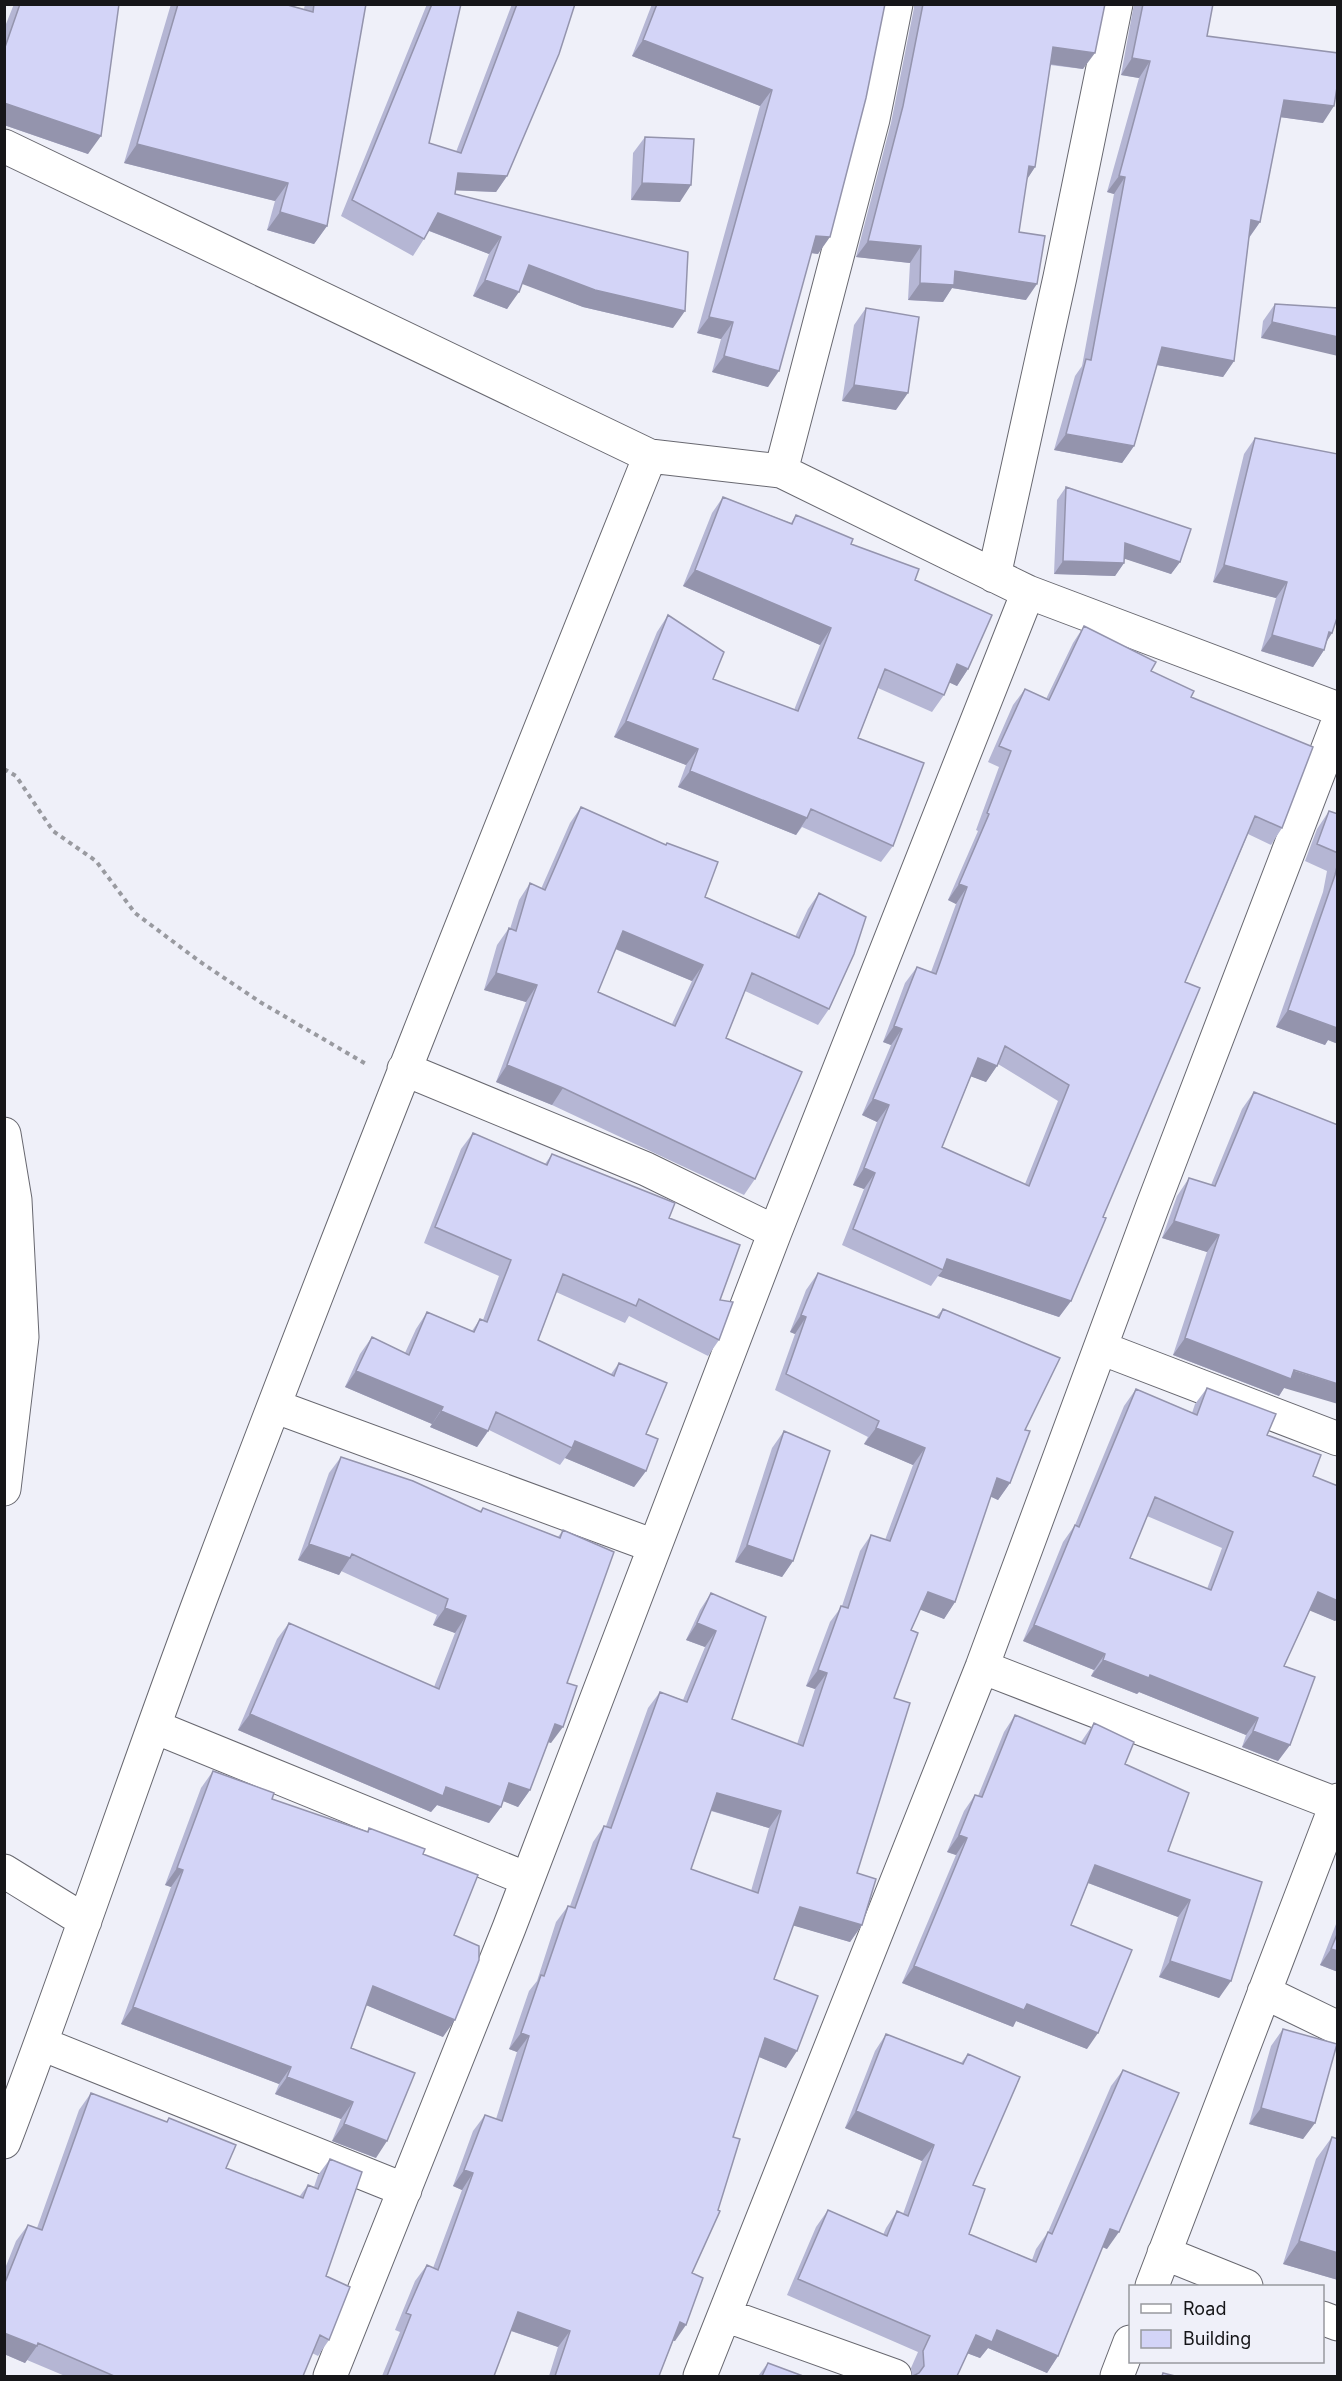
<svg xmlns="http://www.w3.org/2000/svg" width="1342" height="2381" font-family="Inter,sans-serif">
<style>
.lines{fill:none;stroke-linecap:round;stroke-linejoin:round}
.street-casing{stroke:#686870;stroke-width:35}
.path{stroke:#999aa0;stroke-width:4;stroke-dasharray:4.5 4.5;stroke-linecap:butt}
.street{stroke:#fff;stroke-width:33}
.wall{fill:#b5b6d4;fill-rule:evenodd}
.shaded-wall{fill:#9494ad}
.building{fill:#d3d4f7;stroke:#9494ad;stroke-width:1.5;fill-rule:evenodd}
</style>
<rect width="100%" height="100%" fill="#eff0f9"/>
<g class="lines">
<g class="street-casing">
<path id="street" d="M4,146l646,310 131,15 247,121 310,117
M781,471l92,-352 23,-115
M994,576l66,-299 56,-273
M404,1069l242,100 129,63
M4,1134l11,66 7,137 -18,152
M1101,1348l237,91
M274,1406l380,140
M982,1667l354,137
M155,1727l372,152
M4,1871l81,50
M1264,1992l74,36
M42,2044l363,146
M4,2142c72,-189 135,-382 207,-571 141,-374 290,-744 439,-1115
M1164,2253l82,33
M1152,2286l186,-486
M725,2315l170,61
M1322,2318l16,6
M330,2376l179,-448 266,-696 253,-640
M700,2376l282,-709 171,-462 185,-483
M1117,2376l13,-34"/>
</g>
<path class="path" d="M4,769l12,7 37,55 43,30 39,52 64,48 61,41 106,62"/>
<use href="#street" class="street"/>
</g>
<path class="wall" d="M14,4h105l-31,150 -84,-29v-96z
M171,4h113l20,5 1,-5h61l-39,222 -13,18 -47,-14 8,-29 -151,-38z
M427,4h34l-32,139 27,9 56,-148h63l-68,172 -11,16 -41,-2v4l218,134 -90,-21 -61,-24 -15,26 -34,-13 16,-42 -60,-23 -16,25 -72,-40z
M652,4h233l-67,250 -7,-1 -43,134 -56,-15 9,-33 -24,-6 63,-227 -128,-50z
M914,4h191l-22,65 -33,-4 -15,102 -8,12 -8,53 7,68 -74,-12 -9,14 -35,-2 2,-37 -54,-6 35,-134 23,-115z
M1134,4h79l-6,32 116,87 -43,-6 -20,105 -11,16 -15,123 -11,16 -66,-12 -23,81 -12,17 -68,-13 21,-74 7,-10 32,-172 -7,-2 32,-114 -18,-3z
M645,137l35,65 -49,-2 2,-47z
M1275,304l63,4 -77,30 2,-17z
M866,308l30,102 -54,-9 12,-76z
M1255,438l77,195 -5,8 -3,9 -11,17 -52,-16 15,-53 -63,-16 31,-128z
M1066,487l114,75 -9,12 -47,-16v5l-9,13 -61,-2 3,-74z
M723,497l68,26 5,-8 55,29 64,36 53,89 -11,17 -8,-4 -5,13 -12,17 -54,-24 -20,50 35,108 -12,16 -79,-35 -6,8 -118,-48 8,-22 -72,-28 43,-105 11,-17 45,64 81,31 26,-65 -137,-59 29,-73z
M1084,626l107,71 91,131 -11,17 -23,-11 -63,148 -82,235 -32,84 -12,16 -121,-41 -7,10 -89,-41 22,-56 -11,-4 24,-63 -15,-7 29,-70 -8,-3 22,-59 12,-16 14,5 25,-68 -8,-4 30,-69 -2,-1 23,-63 -11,-5 25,-57 12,-16 21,10 27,-56zM998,1064l60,37 -33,83 -83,-37 29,-71 15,6z
M581,807l84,38 2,-2 38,54 90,40 13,-28 11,-16 10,116 -11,16 -73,-34 -19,47 29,141 -11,16 -192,-90 -56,-23 30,-80 -42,-12 13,-45 12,-17 1,1 9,-29 11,-17 11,6 29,-66zM615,949l77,32 -20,43 -74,-32z
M1329,811l9,3v230l-10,-4 -3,5 -49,-18 47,-135 4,-21 -22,-10 12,-32z
M1254,1092l30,296 -5,8 -106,-41 34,-103 -45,-14 15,-42 12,-18 22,7 31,-76z
M473,1133l72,31 7,-10 117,64 51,82 -1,40 -11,16 -79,-40 -4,7 -69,-31 -18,48 73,34 8,-11 27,71v37l-12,16 -69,-29 -5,7 -71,-35 -12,17 -47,-20 2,-3 -87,-37 15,-33 12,-17 33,16 11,-24 11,-17 45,19 8,-12 3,1 16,-44 -75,-33 37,-94z
M818,1273l118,44 7,-8 82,121 -15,53 -12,17 -8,-4 -35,106 -11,17 -24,-10 -9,21 -17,68 -37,175 5,52 -12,17 -57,-17 -19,54 12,89 -27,-11 -26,80 -41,136 -17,68h-2l-14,35h-110l9,-29 -47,-16 -17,45h-112l18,-44 -5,-2 20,-49 12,-16 6,3 29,-78 -9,-4 20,-55 12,-16 11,4 21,-67 -8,-3 20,-58 8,-10 19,-59 12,-16h2l23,-64 11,-16h2l42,-118 12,-16 23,8 22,-53 -19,-7 14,-30 11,-17 21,126 65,25 18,-55 -9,-3 24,-64 12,-16 18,-55 11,-16 14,5 28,-75 -49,-21 4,-7 -93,-47 20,-56 -5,-2 16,-42zM711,1811l58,17 -18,63 -60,-22z
M1207,1388l60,47 46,41 25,10v132l-3,3 -25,-11 -26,56 6,79 -12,16 -36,-14 4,-12 -107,-43 -2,2 -46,-18 3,-6 -71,-29 40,-99 12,-17 49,-119 12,-17 56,24 3,-9zM1147,1516l75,32 -15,41 -77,-31z
M784,1431l9,130 -11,16 -47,-15 37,-114z
M341,1457l139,54 3,-3 75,29 5,-7 4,153 -16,60 -3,-1 -18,48 -12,17 -15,-6 -2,6 -12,16 -52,-18 -6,7 -193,-82 39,-91 12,-16 145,64 21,-54 -22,-8 4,-10 -96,-44 -2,4 -41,-15 31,-87z
M1015,1715l66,27 13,-19 31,41 43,87 94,31 -43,116 -60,-21 19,-60 -90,-34 -17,42 16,124 -71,-28 -3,6 -111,-44 54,-128 -9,-3 17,-41 11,-16 3,1 26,-64z
M213,1771l59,28 95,33 2,-4 54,26 31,81 -11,102 -77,-32 -15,43 25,110 -44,-17 9,-22 -66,-25 4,-10 -158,-60 50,-137 -6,-2 36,-97z
M1338,1919v53l-18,-7z
M1283,2029l32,94 -12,16 -54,-15 22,-78z
M886,2034l75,29 7,-9 5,131 -4,49 63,26 4,-11 12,-17 63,-146 12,-16 -16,179 -5,-2 -44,109 -11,17 -59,-25 -8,10 -13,-5 -55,23 -1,-8 7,-16 -131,-57 29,-68 12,-17 55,25 3,-7 11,-17 6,3 19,-53 -77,-33 30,-77z
M91,2093l75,29 3,-4 57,50 73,29 9,-12 6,2 4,-12 12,-16 -4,117 3,64 -11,16 -6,-3 -9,23h-238l-38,-16 -2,3 -21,-9v-83l12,-30 12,-16 9,3 42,-118z
M1332,2137l6,143 -55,-16 33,-105z
M768,2363l35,13h-45z"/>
<path class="shaded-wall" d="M643,40l129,50 -12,16 -128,-50z
M1053,47l42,6 -12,16 -41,-6z
M1132,58l18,3 -11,17 -18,-3z
M1284,100l50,6 -11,17 -51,-7z
M4,103l97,33 -13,18 -84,-29z
M137,144l151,39 -13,18 -151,-38z
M1029,166l6,1 -11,17z
M458,173l49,3 -11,16 -49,-2z
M1119,176l6,1 -11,17 -7,-2z
M642,183l49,2 -11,17 -49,-2z
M280,212l47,14 -13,18 -47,-14z
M438,213l63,24 -12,17 -62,-24z
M1251,220l9,2 -12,17z
M816,236l14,1 -12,17 -14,-2z
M868,241l53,5 -11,17 -54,-6z
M529,265l156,46 -12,17 -90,-21 -66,-25z
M955,271l82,13 -11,16 -74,-12 -9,14 -35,-2 12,-17z
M485,280l34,12 -12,17 -34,-13z
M709,317l24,5 -12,17 -24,-6z
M1272,322l66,15v19l-77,-18z
M1162,347l72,14 -11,16 -72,-13z
M724,356l55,15 -11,16 -56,-15z
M854,385l54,8 -12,17 -54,-9z
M1066,434l68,12 -12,17 -68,-13z
M1125,543l55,19 -9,12 -55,-18z
M1063,561l61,2 -9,13 -61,-2z
M1224,565l63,17 -11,16 -63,-16z
M695,570l136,58 -11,17 -137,-59z
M1329,632l3,1 -11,17h3l-11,17 -52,-16 11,-16z
M957,664l11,5 -11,17 -11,-5z
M626,721l72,28 -12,16 -72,-28z
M690,771l117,47 -11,17 -118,-48z
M959,884l8,3 -11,17 -8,-4z
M623,931l80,34 -11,16 -81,-34z
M496,973l41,12 -11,17 -42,-12z
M1288,1010l50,15v19l-10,-4 -3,5 -49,-18z
M894,1026l8,3 -11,16 -8,-3z
M978,1058l19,8 -11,16 -19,-7z
M507,1065l56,23 -11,17 -56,-23z
M873,1099l16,6 -12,17 -15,-7z
M864,1168l11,5 -11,16 -11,-4z
M1174,1221l45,14 -12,17 -45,-14z
M947,1259l124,42 -12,16 -121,-41 5,-6z
M801,1315l5,2 -11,17 -5,-2z
M1185,1338l153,46v20l-54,-16 -5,8 -106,-41z
M356,1371l87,36 -11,17 -87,-37z
M441,1411l47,20 -11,16 -47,-20z
M876,1428l49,20 -12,17 -49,-21z
M575,1441l71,30 -12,16 -69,-29 7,-10z
M997,1478l13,5 -12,17 -13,-6z
M309,1544l41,14 -11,17 -41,-15z
M747,1545l46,16 -11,16 -47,-15z
M928,1592l27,10 -11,17 -28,-11z
M1318,1592l20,9v17l-3,3 -29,-12z
M445,1608l21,8 -11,17 -22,-8z
M697,1623l19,8 -11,16 -19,-7z
M1034,1625l71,29 -11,16 -71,-29z
M1103,1660l47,15 108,43 -12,17 -107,-43 -2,2 -46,-18z
M818,1670l9,3 -12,16 -9,-3z
M250,1714l251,93 -12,16 -52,-18 -6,7 -193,-82z
M555,1724l8,3 -12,16 -8,-3z
M1253,1731l37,14 -12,16 -36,-14z
M509,1783l21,7 -12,17 -20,-8z
M717,1793l64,18 -12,17 -63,-19z
M959,1835l8,3 -11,17 -9,-3z
M1095,1865l95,35 -12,17 -95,-36z
M177,1868l6,2 -12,17 -6,-2z
M800,1907l62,18 -12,17 -62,-18z
M1331,1949l7,2v21l-18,-7z
M1170,1961l61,20 -12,17 -60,-21z
M914,1966l113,38 71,29 -11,16 -71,-28 -3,6 -111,-44z
M373,1986l82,34 -12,17 -82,-34z
M133,2007l158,60 -12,17 -158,-60z
M521,2033l8,3 -12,16 -8,-3z
M765,2038l32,13 -11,17 -32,-13z
M287,2077l66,25 -12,17 -66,-25z
M1261,2108l54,15 -12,16 -54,-15z
M856,2111l78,34 -12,16 -77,-33z
M344,2124l43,17 -11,17 -44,-17z
M464,2170l9,3 -11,17 -9,-4z
M1110,2229l9,3 -12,17 -9,-4z
M1299,2241l39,12v27l-55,-16z
M518,2312l52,19 -12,16 -52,-18z
M680,2322l6,3 -11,16 -7,-2z
M997,2330l61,26 -11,17 -59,-25 -8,10 -16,-6 12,-17z
M4,2333l33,13 -12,17 -21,-9z"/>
<path class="building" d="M20,4h99l-18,132 -97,-33v-53z
M178,4h106l29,8 1,-8h52l-39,222 -47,-14 8,-29 -151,-39z
M432,4h29l-32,139 32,10 56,-149h58l-16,50 -52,122 -49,-3 -3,21 233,58 -3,59 -90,-21 -66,-25 -10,27 -34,-12 16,-43 -63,-24 -14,26 -72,-39z
M657,4h228l-19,94 -36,139 -14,-1 -37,135 -55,-15 9,-34 -24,-5 63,-227 -129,-50z
M923,4h182l-10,49 -42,-6 -18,120 -6,-1 -10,66 26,4 -8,48 -82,-13 -1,14 -34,-2 1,-37 -53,-5 35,-135z
M1143,4h70l-6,32 131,17v28l-4,25 -50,-6 -24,122 -9,-2 -17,141 -72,-14 -28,99 -68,-12 20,-75 5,1 34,-183 -6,-1 31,-115 -18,-3z
M645,137l49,2 -3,46 -49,-2z
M1275,304l63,4v29l-66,-15z
M866,308l53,9 -11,76 -54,-8z
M1255,438l83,16v161l-6,18 -3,-1 -5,18 -52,-15 15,-53 -63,-17z
M1066,487l125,42 -11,33 -55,-19 -1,20 -61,-2z
M723,497l69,27 4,-9 57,24 -2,5 68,25 -4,11 77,35 -24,54 -11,-5 -13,31 -59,-26 -27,69 66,25 -31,83 -82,-37 -4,9 -117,-47 8,-22 -72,-28 42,-106 56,37 -11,27 85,32 33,-83 -136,-58z
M1084,626l72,36 -5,9 43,20 -3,6 122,50 -31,81 -27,-12 -70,166 15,6 -97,229 3,1 -35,83 -124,-42 -4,11 -90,-41 22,-56 -11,-5 25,-63 -16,-6 29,-70 -8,-3 23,-59 19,7 31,-87 -8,-3 30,-70 -2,-1 24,-62 -12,-5 26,-57 24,11zM1005,1046l64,39 -40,101 -87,-39 36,-89 19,8z
M581,807l85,38 1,-2 51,19 -13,35 94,41 20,-45 47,24 -12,37 -25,55 -77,-36 -26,65 76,34 -47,107 -192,-91 -56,-23 30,-80 -41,-12 13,-45 7,3 14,-48 15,7zM623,931l80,34 -28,61 -77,-34z
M1329,811l9,3v39l-21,-9z
M1338,862v165l-1,1 -49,-18 47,-135z
M1254,1092l84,33v259l-44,-14 -3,9 -106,-41 34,-103 -45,-14 15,-43 26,8z
M473,1133l74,32 5,-11 123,49 -6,15 71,27 -20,55 13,2 -14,38 -80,-41 -3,7 -73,-32 -25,66 76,36 5,-13 48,20 -21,51 12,5 -12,32 -71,-30 -3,7 -76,-36 -8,19 -47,-20 2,-4 -87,-36 16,-34 37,18 18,-43 47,20 6,-13 7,3 24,-62 -76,-33z
M818,1273l121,45 4,-9 117,49 -35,72 5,1 -20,52 -13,-5 -42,124 -27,-10 -17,38 7,3 -24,65 16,5 -53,170 19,6 -14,46 -62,-18 -26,72 44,17 -21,55 -32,-13 -32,99 7,2 -22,71 2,1 -28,62 11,5 -17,47 -6,-3 -21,54h-104l15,-45 -52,-19 -24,64h-107l24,-61 -5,-2 21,-48 11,5 35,-97 -9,-3 21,-55 17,6 27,-85 -8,-3 20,-58 3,1 24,-70 7,2 29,-82 7,2 49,-136 27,10 29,-71 -19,-8 14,-30 55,24 -34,102 71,27 24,-73 -9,-3 23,-64 7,2 23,-73 19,6 35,-93 -49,-20 3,-7 -93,-47 20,-57 -5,-2zM717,1793l64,18 -23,82 -67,-24z
M1207,1388l69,26 -9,21 54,20 -8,21 25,10v115l-20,-9 -34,74 31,11 -25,68 -37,-14 5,-13 -108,-43 -1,3 -46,-18 2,-6 -71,-29 41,-100 4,2 57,-138 61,26zM1155,1497l78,35 -22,58 -81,-32z
M784,1431l46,20 -37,110 -46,-16z
M341,1457l72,24 68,31 2,-4 77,30 3,-8 51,22 -47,131 10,3 -14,41 -8,-3 -25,66 -21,-7 -8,24 -55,-20 -3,9 -193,-82 39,-91 150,66 27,-73 -21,-8 3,-9 -96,-45 -2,4 -41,-14z
M1015,1715l70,29 9,-21 40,19 -9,22 64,29 -21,58 94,31 -31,99 -61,-20 20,-61 -95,-35 -24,60 61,25 -34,83 -71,-29 -3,6 -110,-44 53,-128 -8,-3 16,-40 7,2z
M213,1771l61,22 -2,6 96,33 1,-4 56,21 -2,5 55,21 -24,60 25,11v14l-24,60 -82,-34 -22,62 64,25 -28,68 -43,-17 9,-22 -66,-25 4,-10 -158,-60 50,-137 -6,-2z
M1338,1932v19l-7,-2z
M1283,2029l54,15 -22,79 -54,-15z
M886,2034l77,30 5,-10 52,23 -47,108 12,4 -16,45 67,28 12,-30 4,2 71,-164 56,23 -60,139 -9,-3 -52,127 -61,-26 -5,12 -16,-7 -19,41h-44l6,-3 5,-7 -1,-15 7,-15 -132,-57 30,-69 59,26 10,-25 11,5 26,-71 -78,-34z
M91,2093l76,29 2,-4 67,27 -10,23 77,30 5,-13 10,4 12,-30 32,13 -36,104 24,11 -21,53 -9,-5 -17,41h-189l-76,-33 -1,3 -33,-13v-48l24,-60 14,5z
M1332,2137l6,2v114l-39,-12z
M768,2363l35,13h-41z
M1163,2373l12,3h-13z"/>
<rect width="1342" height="2381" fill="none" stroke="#161619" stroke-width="12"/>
<rect x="1129" y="2285" width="195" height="78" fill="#eff0f9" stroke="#98999f" stroke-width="1.5"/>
<rect x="1141" y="2304" width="30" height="9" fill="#ffffff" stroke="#98999f" stroke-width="1.5"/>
<text x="1183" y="2315" font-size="18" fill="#161619">Road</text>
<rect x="1141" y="2330" width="30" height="18" fill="#d3d4f7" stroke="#98999f" stroke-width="1.5"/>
<text x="1183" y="2345" font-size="18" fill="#161619">Building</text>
</svg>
